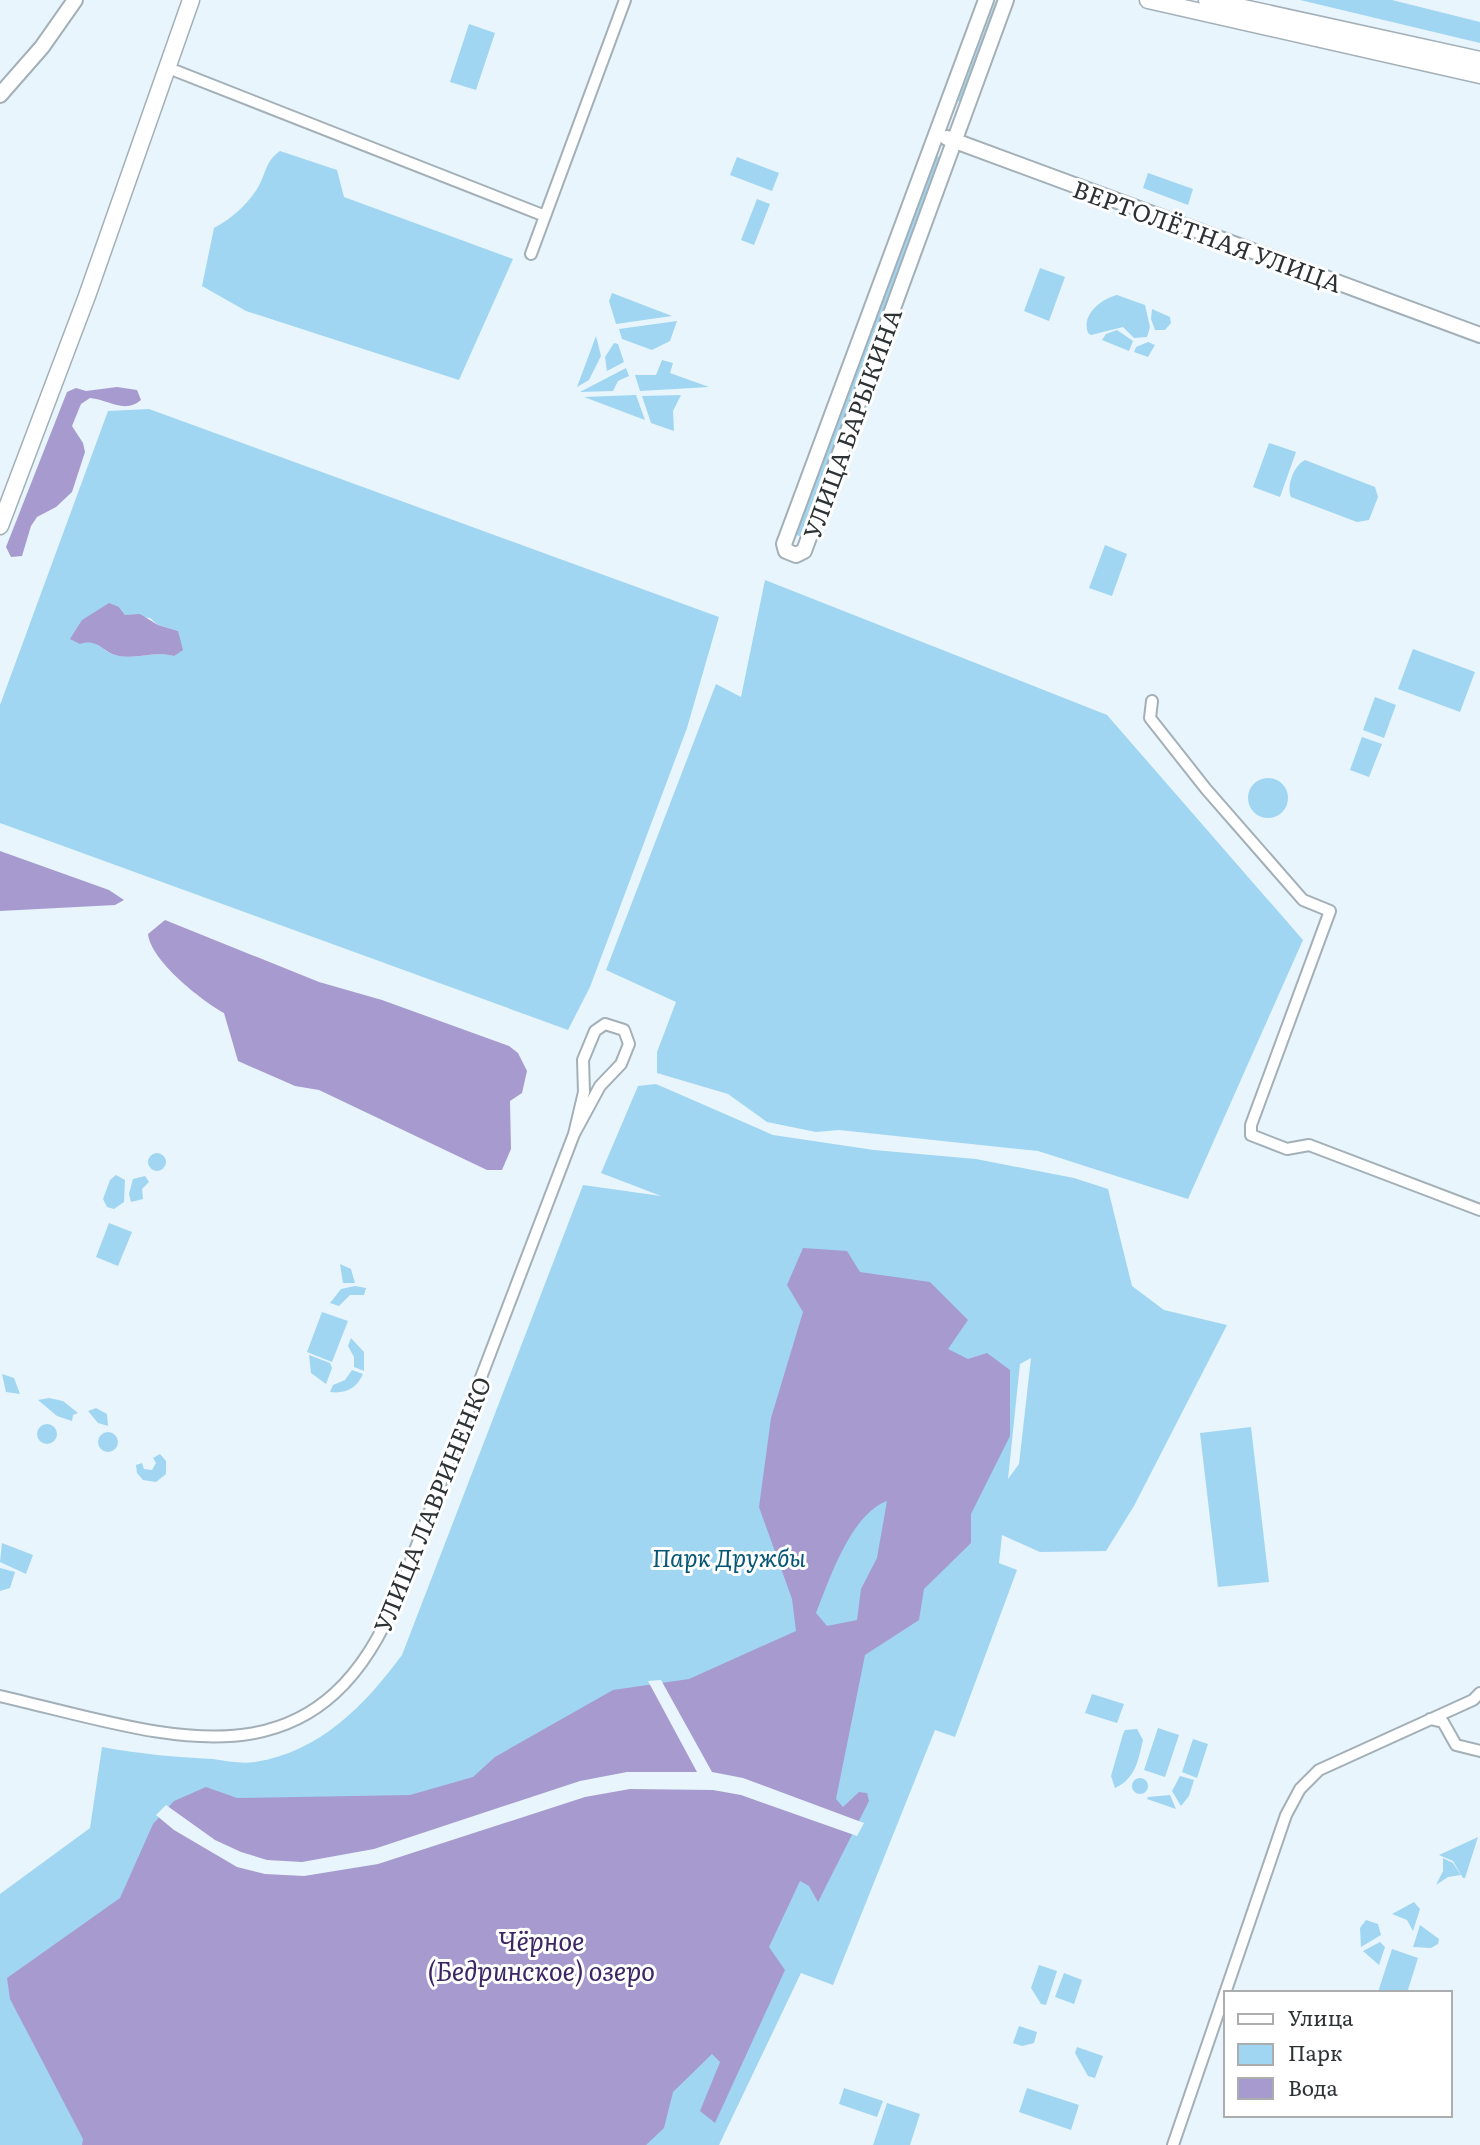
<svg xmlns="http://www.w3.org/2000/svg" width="1480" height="2145" font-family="Literata,serif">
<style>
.green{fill:#a0d6f2;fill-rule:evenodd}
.water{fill:#a79ace;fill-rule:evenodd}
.pier{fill:#e8f5fd}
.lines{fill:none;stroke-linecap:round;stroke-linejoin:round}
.minor-casing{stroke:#a3b0b7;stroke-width:14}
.tertiary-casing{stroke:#a3b0b7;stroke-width:18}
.secondary-casing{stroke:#a3b0b7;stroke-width:19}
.minor{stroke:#fff;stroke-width:10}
.tertiary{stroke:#fff;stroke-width:14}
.secondary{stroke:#fff;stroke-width:16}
.labels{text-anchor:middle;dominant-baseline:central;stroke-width:6;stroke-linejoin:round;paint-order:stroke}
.street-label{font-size:24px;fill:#2d3235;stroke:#fff}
.park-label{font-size:24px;font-style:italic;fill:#055775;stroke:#fff}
.water-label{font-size:26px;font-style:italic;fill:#3c2665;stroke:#fff}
</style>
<rect width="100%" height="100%" fill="#e8f5fd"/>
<path class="green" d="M996,0h5l-39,102 -4,-1z
M1300,0h92l88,22v21z
M469,24l26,9 -19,57 -26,-8z
M280,151l57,19 7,27 169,62 -54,121 -213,-69 -44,-25 12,-58c17,-9 32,-22 43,-39 9,-14 8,-28 23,-38z
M937,156l4,2 -140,379 -6,-3z
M737,157l42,16 -7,18 -42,-16z
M1148,173l45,16 -5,16 -45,-17z
M757,199l13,5 -16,41 -13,-5z
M1040,268l25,9 -16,44 -25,-10z
M612,293l60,23 -56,8 -7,-23z
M1117,295l28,10 5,22 -3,10 -13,1 -11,-11 -32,8 -3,-2c-7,-18 13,-34 29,-38z
M1152,309l18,8 1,6 -6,7h-10l-4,-11z
M677,321l-7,20 -18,9 -30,-11 -3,-10z
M1117,330l16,11 -4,10 -27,-11 4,-6z
M596,336l5,20 -12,24 -12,7z
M1148,342l7,3 -7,12 -14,-5 2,-5z
M614,343l4,1 6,18 -17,9 -2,-14z
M662,360l11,3 -3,10 39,14 -69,4 -5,-16h21z
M626,368l3,8 -11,5 -5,10 -33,1z
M636,395l9,25 -61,-23z
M681,395l-8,16 1,20 -23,-8 -9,-27z
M149,409l570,208 -32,111 -97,259 -22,43 -568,-207v-118l108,-294zM119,607l6,8 25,3 8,7 20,6 -4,25c-21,-6 -45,7 -66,-4 -7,-4 -9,-8 -18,-11l-8,-21z
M1269,443l27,9 -16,45 -27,-10z
M1305,460l70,27 3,10 -9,23 -12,2 -66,-25c-5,-11 3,-32 14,-37z
M1105,545l22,9 -15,42 -23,-8z
M765,580l342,135 196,225 -115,259 -150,-48 -199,-21 -23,2 -49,-10 -39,-28 -71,-21v-21l19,-50 -70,-32 110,-286 25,13z
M1413,649l62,23 -15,40 -62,-23z
M1375,697l21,8 -12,33 -21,-8z
M1362,737l20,7 -13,33 -19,-7z
M1248 798a20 20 0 1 1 40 0a20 20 0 1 1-40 0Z
M656,1084l117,51 101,15 102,9 98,19 34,11 24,97 32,24 63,15 -93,181 -28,45 -66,1 -38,-17 -3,28 18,7 -62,167 -20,-7 -102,255 -32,-12 -82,172h-719v-251l90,-66 12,-81c37,7 73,10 111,12 13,2 29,5 42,3 65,-10 110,-57 147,-107l181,-470 78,11 -60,-23 37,-87zM1031,1358l-12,106 -11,15 12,-115z
M148 1162a9 9 0 1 1 18 0a9 9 0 1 1-18 0Z
M116,1175l9,5 -1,22 -10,7 -7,-2 -4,-8 7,-19z
M145,1176l4,6 -7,7 1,10 -12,3 -2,-8 4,-15z
M109,1223l23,9 -14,34 -22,-9z
M340,1264l11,5 4,14h-12z
M355,1286l11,2 -2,7h-14l-11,11 -9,-3 11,-14z
M322,1312l26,9 -16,41 -25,-10z
M351,1338l13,14v19l-10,-4v-10l-6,-11z
M309,1355l21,8 2,5 -6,16 -15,-11z
M352,1370l11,4c-6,14 -17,20 -33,18l3,-7 12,-5z
M2,1374l12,4 6,16 -14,-2z
M49,1398l14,3 15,12 -5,2 -1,6 -15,-5 -19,-16z
M96,1408l11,6 1,12 -10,-3 -10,-12z
M37 1434a10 10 0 1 1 20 0a10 10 0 1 1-20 0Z
M1251,1427l18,155 -51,5 -18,-154z
M98 1442a10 10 0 1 1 20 0a10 10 0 1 1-20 0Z
M160,1454l6,7v13l-10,8 -13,-2 -6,-7 -1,-8 6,-2 2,6 8,1 4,-7 -3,-5z
M2,1543l31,12 -7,19 -26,-12z
M0,1568l15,4 -5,16 -10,3z
M1092,1694l32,10 -7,19 -32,-10z
M1158,1728l21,7 -14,42 -21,-7z
M1137,1729l6,11c-5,21 -7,38 -28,48l-4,-12 12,-42 2,-4z
M1193,1739l15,5 -11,34 -15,-6z
M1180,1776l14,4 -5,16 -8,10 -9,-15z
M1132 1786a8 8 0 1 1 16 0a8 8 0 1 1-16 0Z
M1170,1795l6,14 -29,-10 1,-2z
M1478,1837l-13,41h-2l-10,-17 -14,-6z
M1443,1858l10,5 8,12 -13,2 -12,8 7,-14z
M1414,1902l6,7 -7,22 -6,-11 -15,-6z
M1366,1920l12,4 3,11 -20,12 -1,-19z
M1420,1925l19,14 -1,5 -7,4 -18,-1z
M1380,1942l5,5 -6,18 -16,-14z
M1392,1949l26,9 -11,35 -29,-1z
M1039,1965l18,6 -11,34 -5,-1 -10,-16z
M1064,1973l18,7 -8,24 -19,-7z
M1019,2026l18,6 -3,11 -12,3 -9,-3z
M1077,2047l26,9 -8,22 -7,-2 -13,-23z
M844,2088l39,13 -6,16 -38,-13z
M1027,2088l52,17 -8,25 -52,-18z
M887,2103l33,11 -10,31h-37z"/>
<path class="water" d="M117,387l20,3 4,10c-17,14 -31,0 -51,-2l-9,6 -9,22 11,17 2,9 -13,40 -16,15 -19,10 -6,9 -9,30 -11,1 -5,-10 61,-155 9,-4 10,3z
M109,603l10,4 6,8 15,-1 18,11 20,6 5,19 -9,6c-19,-5 -35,3 -55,0 -17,-3 -20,-18 -39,-12l-10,-5 12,-19z
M0,851l109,39 15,10 -9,5 -115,6z
M165,920l154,62 63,18 127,46 9,7 9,18 -5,22 -12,8 1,48 -9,21h-15l-168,-80 -24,-4 -57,-25 -14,-48c-23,-13 -73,-52 -76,-79z
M803,1248l44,3 13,21 70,10 38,38 -20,29 20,10 19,-6 23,17v66l-39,78v29l-47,46 -5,31 -54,35 -29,144 7,8 16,-15 8,1 2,8 -51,101 -9,-16 -9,-5 -31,66 16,23 -70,153 -15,-12 20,-49 -8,-8 -39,38 -9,36 -18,17h-564l1,-6 -73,-140 -3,-21 113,-80 33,-74 21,-23 32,-14 31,11 173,-3 63,-18 22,-20 118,-67 76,-11 107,-48 -4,-32 -33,-92 12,-89 32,-106 -16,-27zM887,1501l-10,57 -16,31 -4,31 -30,6 -11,-13c14,-34 34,-98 71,-112z"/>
<path class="pier" d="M661,1680l51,92 31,6 121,45 -7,13 -116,-41 -28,-5 -83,-1 -45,8 -207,67 -74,12 -39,-2 -28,-7 -63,-37 -18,-15 10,-10 49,35 26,12 26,8 35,2 72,-13 206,-68 47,-9h70l-49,-91z"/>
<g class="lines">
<g class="minor-casing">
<path id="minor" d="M176,71l369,145
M531,254l94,-254
M1152,701l-2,17 56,71 97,111 27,11 -79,214v10l36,14 22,-4 171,65
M0,1696c168,39 318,102 399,-104l175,-458 10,-42 -1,-32 12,-29 10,-7 19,6 5,14 -8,20 -21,22 -26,48
M1430,1719l13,3 13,23 24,6
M1173,2145l113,-330 14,-26 19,-19 154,-70 7,-7"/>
</g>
<g class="tertiary-casing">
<path id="tertiary" d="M986,0l-202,544 2,7 10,4 8,-4 202,-551
M0,95l42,-48 33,-47
M947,138l533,197"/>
</g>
<g class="secondary-casing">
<path id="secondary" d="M1148,0l332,75
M1207,0l273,60
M0,526l87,-230 104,-296"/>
</g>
<use href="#minor" class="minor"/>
<use href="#tertiary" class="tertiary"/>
<use href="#secondary" class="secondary"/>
</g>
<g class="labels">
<g class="street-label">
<text transform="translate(1208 235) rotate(20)">ВЕРТОЛЁТНАЯ УЛИЦА</text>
<text transform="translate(851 423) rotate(-70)">УЛИЦА БАРЫКИНА</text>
<text transform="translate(431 1504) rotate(-68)">УЛИЦА ЛАВРИНЕНКО</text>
</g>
<g class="park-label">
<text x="729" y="1556">Парк Дружбы</text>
</g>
<g class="water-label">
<text x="541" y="1939">Чёрное<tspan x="541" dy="30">(Бедринское) озеро</tspan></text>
</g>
</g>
<rect x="1224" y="1991" width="228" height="126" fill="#ffffff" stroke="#abadae" stroke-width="2"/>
<rect x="1238" y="2014" width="35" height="10" fill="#ffffff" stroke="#abadae" stroke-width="2"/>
<text x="1288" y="2026" font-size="21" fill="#2d3235">Улица</text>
<rect x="1238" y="2044" width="35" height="21" fill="#a0d6f2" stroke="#abadae" stroke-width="2"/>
<text x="1288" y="2061" font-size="21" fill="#2d3235">Парк</text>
<rect x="1238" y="2078" width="35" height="21" fill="#a79ace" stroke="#abadae" stroke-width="2"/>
<text x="1288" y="2096" font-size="21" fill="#2d3235">Вода</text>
</svg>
